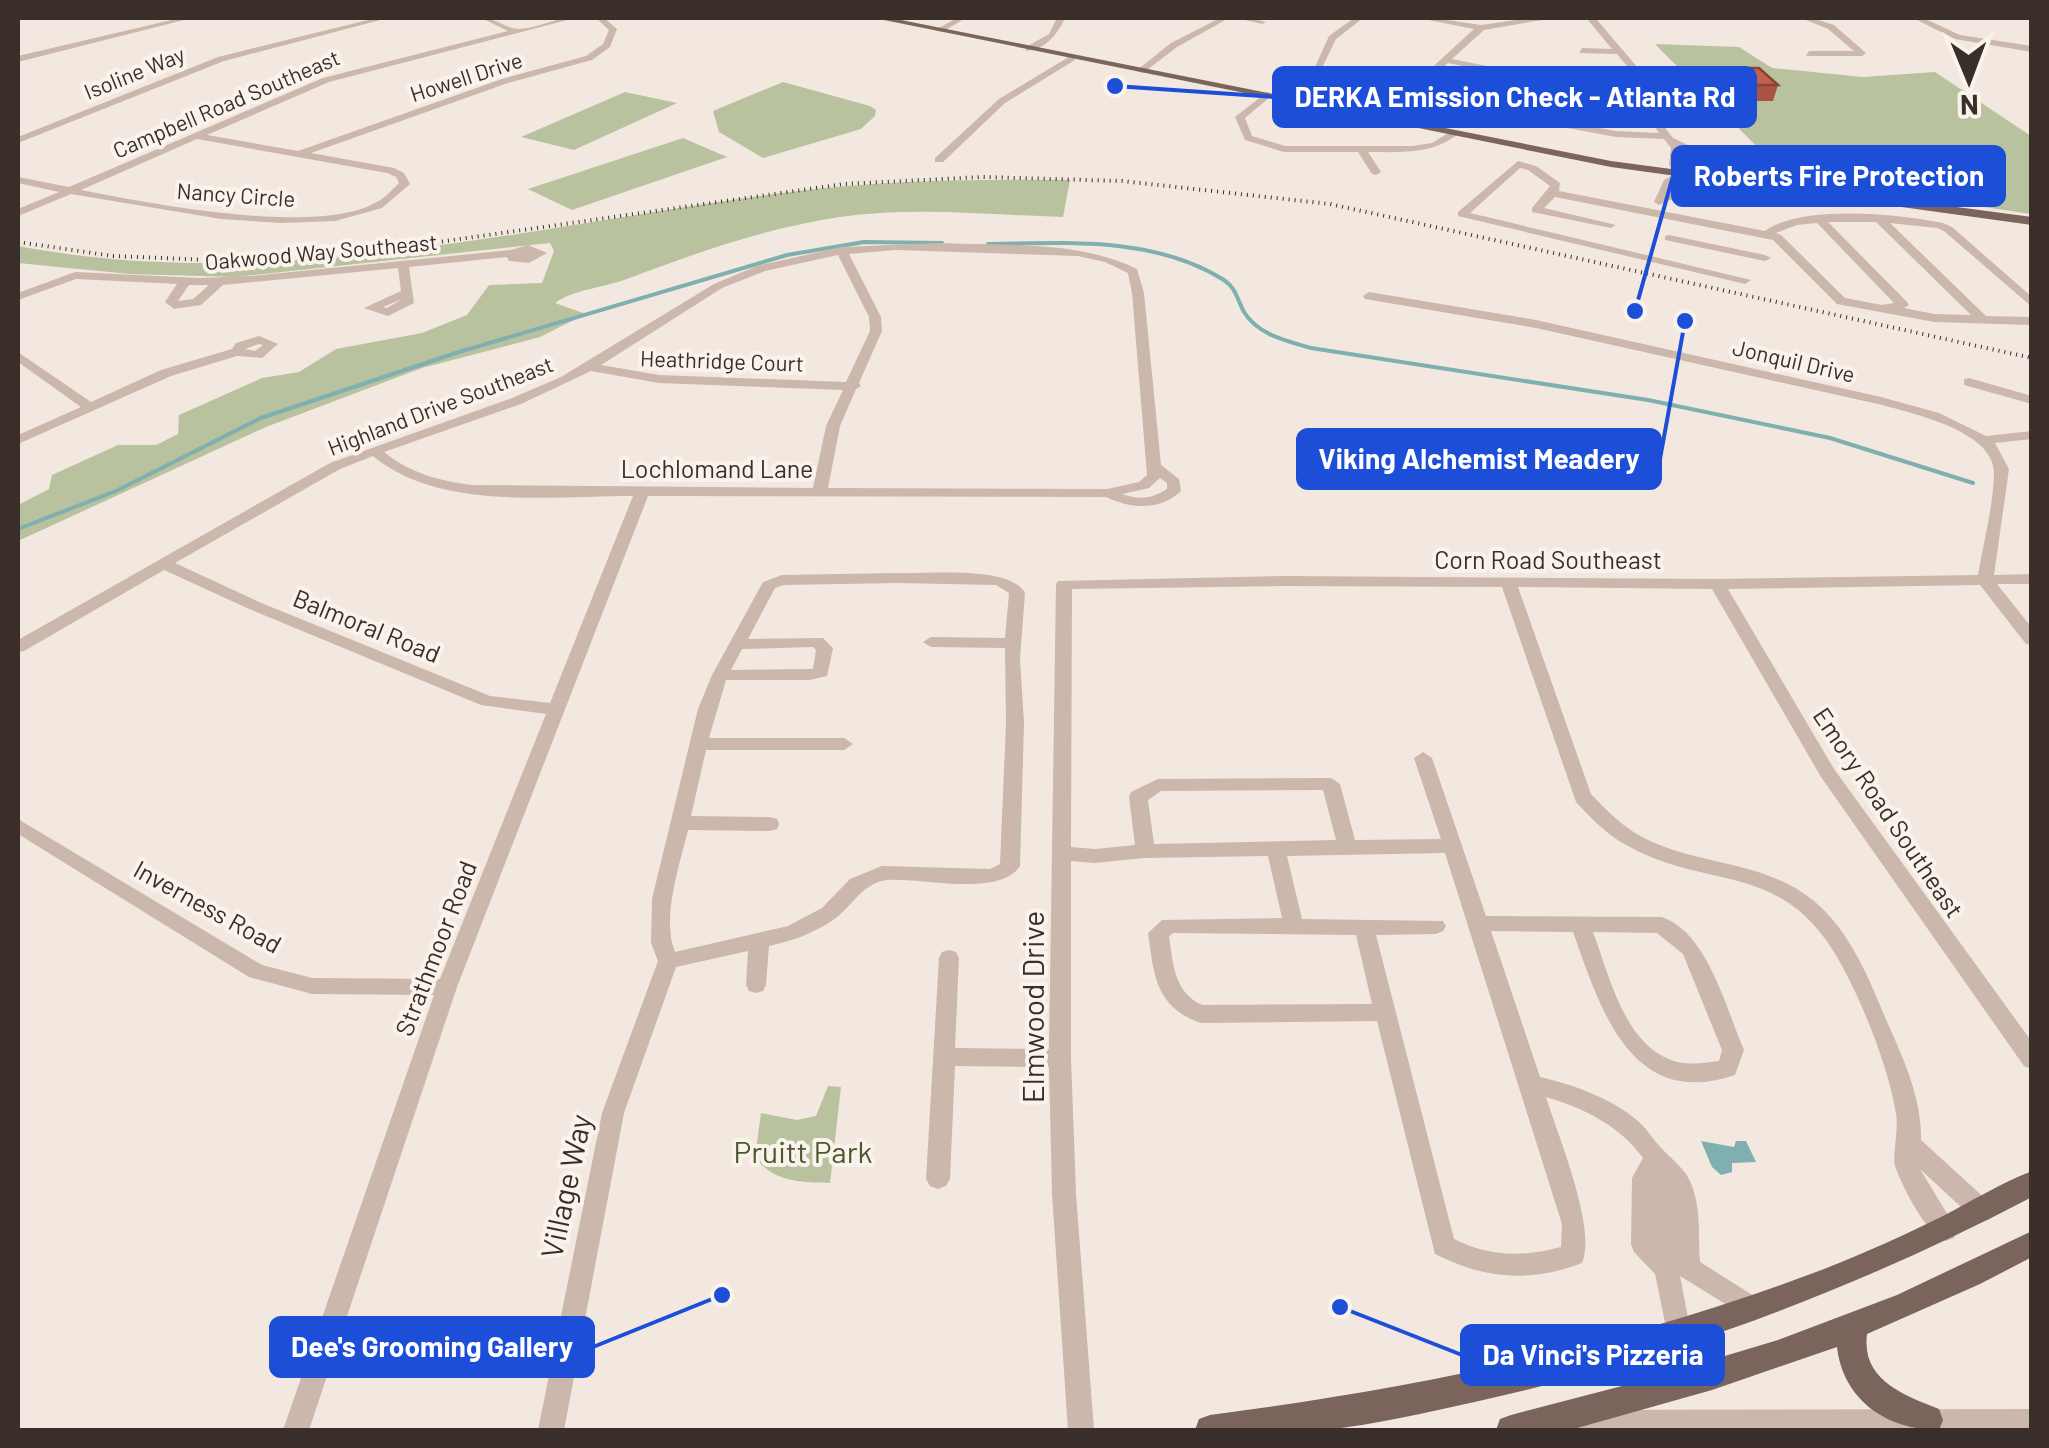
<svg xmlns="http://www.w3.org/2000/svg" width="2049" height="1448" font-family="Barlow,sans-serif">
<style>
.green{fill:#b9c29f}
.water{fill:#7fafae}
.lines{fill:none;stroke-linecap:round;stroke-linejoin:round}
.stream{stroke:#7fafae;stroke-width:4}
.minor{fill:#cbb7ab;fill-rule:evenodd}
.major{fill:#7a645c;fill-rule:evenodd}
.rail{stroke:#392e2a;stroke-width:4;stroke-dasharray:1 5;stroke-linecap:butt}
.wall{fill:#a95341}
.building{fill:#c4614c;stroke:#894435;stroke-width:2.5}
.labels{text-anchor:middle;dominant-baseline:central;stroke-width:8;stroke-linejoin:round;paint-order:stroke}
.far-street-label{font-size:22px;fill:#392e2a;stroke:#faf3ec}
.street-label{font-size:25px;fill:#392e2a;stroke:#faf3ec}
.near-street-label{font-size:30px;fill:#392e2a;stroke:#faf3ec}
.near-park-label{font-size:30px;fill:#4b572e;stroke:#faf3ec}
.leader{fill:none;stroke:#1d4ed8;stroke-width:4}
.callout-dot{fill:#1d4ed8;stroke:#faf3ec;stroke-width:4}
.callout{fill:#1d4ed8;stroke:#1d4ed8;stroke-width:4}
.callout-label{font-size:28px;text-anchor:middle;font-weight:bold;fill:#fff}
</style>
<rect width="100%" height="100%" fill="#f3e8df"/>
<path class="green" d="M1655,44l84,3 33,21 91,9 72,-5 96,64v78l-243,-36z
M783,82l87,24 6,4 -1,6 -14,13 -98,29 -44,-26 -6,-21z
M625,92l52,11 -103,47 -53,-13z
M683,138l44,19 -155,53 -44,-21z
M1070,180l-7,37c-74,-2 -150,-11 -223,0 -74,11 -144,36 -213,62 -24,9 -52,10 -72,24l31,11 -46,23 -118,31 -156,59 -248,114v-36l31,-16 3,-14 66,-30h38l22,-11 1,-19 83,-37 37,-6 37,-23 86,-16 45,-18 22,-30 53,-2 12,-32 -4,-8 -314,34 -106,-3 -112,-11v-17c263,50 520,-23 780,-55 90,-11 182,-12 272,-11z
M828,1086l13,1 -11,96c-29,-1 -56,0 -75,-26l6,-44 36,7 19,-4z"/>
<path class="water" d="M1701,1141l33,6 2,-6h10l10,21 -24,1v9l-11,3 -9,-8z"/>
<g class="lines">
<path class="stream" d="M988,244c79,-1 166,-8 236,36 12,8 13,19 20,32 14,23 43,29 67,36l337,52 182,38 143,45
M18,529l98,-38 145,-73 198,-66 328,-97 77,-13 78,1"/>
<path class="minor" d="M180,18h12l-174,44v-6z
M376,18h12l-164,43 -206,82v-6l200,-80z
M481,18c14,-1 25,11 38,11 19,-1 37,-12 56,-11l-246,64 -122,53 91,16 204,-72 84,-23 17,-12 6,-14 -13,-12h8l13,11 -7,18 -18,13 -84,23 -197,70 83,15 10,5 6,11 -28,24 -47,13 -54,2 -60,-4 -150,-25 -53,22v-7l41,-17 -41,-9v-6l51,10 254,-109 185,-47zM197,139l190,34 9,4 3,6c-7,7 -15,16 -24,20 -59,33 -228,0 -294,-13z
M957,18h9l-24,14 -7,-2z
M1057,18h8c-8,17 -19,31 -39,33v-4l23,-13z
M1220,18h9l-52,29 -34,26 -7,-2 35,-28z
M1236,18h15l15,4 -4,2z
M1354,18h9l-27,21 -18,37 -8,2 19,-42z
M1418,18h16l47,7 49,-7h282l22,7 32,28 -4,3h-56l3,-5h45l-26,-22 -27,-11 -4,2h-200l71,83 -2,26 7,9 19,9 7,20 -15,10 3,7 -6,11 -22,10 -5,-3 10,-22 9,-5 -4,-11 2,-16 -7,-9 -48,-2 -158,-29 -33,-14v-20l49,-45zM1542,20h46l24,29 -30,-1 -3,5 38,1 25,30 -69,-1 -121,-24 32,-29zM1448,63l125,26 74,1 13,15 -4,24 3,4 -43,-2 -156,-28 -27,-12v-14zM1681,149l8,17 -8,4 -2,-6z
M1913,18h10l37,17 72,11v6l-77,-13z
M1072,55l3,5 -70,43 -62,59h-8v-4l64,-59z
M1267,92l3,1v4l-25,21 7,18 33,10h128l19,-3 18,-11 8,2c-27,21 -58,18 -90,18l13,20 -5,3 -4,-1 -14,-22h-74l-39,-12 -10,-23z
M1518,161l18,5 24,17 -1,8 206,40c37,-27 133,-17 178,-8l9,4 80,70v10l-88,-76 -7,-3 -47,-5 96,93 46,1v8l-98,-3 -97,-18 -64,-64 -218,-43 -11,11 72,17 -5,3 -79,-16v-4l18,-22 -22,-16 -8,-2 -50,45 281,67 -6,4 -287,-68v-4zM1828,222h48l95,93 -37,-1 -30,-6 5,-3 -2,-3zM1817,223l1,1 76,79 -12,2 -37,-7 -64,-63 -5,-2 21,-8z
M1669,235l96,20 6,3 -6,3 -100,-21v-4z
M941,243c65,3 137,-3 196,26l7,24 17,172 18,14 2,12c-21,20 -50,18 -75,6l-458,-1 -191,491 -148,443h-26l151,-435 -122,-1 -63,-17 -231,-143v-15l244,146 50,13 128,1 106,-265 -65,-9 -234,-97 -83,-38 -140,81 -6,1v-12l312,-177 182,-65 49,-21 153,-93 43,-18 84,-19zM895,250l183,6 27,6 23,11 4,20 15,182 -8,7 -32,7 -279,-1 12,-62 16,-37 5,-3 -2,-3 23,-52 -1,-14 -32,-63zM838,255l31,62 1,14 -24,51 -187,-7 -58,-10 121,-77 43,-17zM591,371l68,12 184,7 -17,36 -13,62 -341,-3c-33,-4 -62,-12 -88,-33l137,-48zM373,456c66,55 178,40 260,40l-83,207 -60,-7 -231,-94 -84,-39 165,-94zM1160,478l7,5v6c-15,10 -28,11 -45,5l27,-6z
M528,245l19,8 -18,10 -20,-2 -2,-4 -98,10 5,36 -26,13 -24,-8 37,-17 -3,-23 -175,17 -22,20 -27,4 -9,-7 12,-18 -101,-5 -58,21v-7l57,-21 124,6 53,-2 259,-26zM189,285h20l-16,14 -15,2zM402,299l-15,9 -4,-1z
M1369,292l167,28 345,77 58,16 47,23 46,-5v8l-37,4 14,26 -15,106 38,-1v10h-35l35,44v17l-6,-1 -46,-59 -252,4 106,180 198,273v27l-8,-3 -203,-289 -109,-188 -194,-2 73,207c16,17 32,33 53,44 55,28 120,22 170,63 35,29 54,75 71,116 17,39 37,80 36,123l69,63 4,8 -4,8 -8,3 -8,-3 -54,-50 37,61 -3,8 -9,3c-19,-7 -43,-55 -50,-75 -3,-10 4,-37 1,-52 -7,-46 -35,-116 -59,-157 -57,-97 -129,-66 -209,-111 -21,-11 -36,-27 -52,-44l-74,-215 -217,-1 -213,3 -1,258 24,2 40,-4 -6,-48 2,-5 27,-13 173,-1 9,6 15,56 86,-1 -27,-81 9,-6 9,6 54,158 176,1c46,16 64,92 82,133l-9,25c-105,36 -135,-68 -162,-143l-82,-1 49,146c34,8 71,21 98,44 10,9 16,20 25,29 14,14 26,22 31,42 7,23 4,47 6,70l62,39 4,8 -4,8 -9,4 -73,-45 11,57 -4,9 -9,3 -9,-3 -14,-68 -21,-22 -3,-8 1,-66 11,-20c-23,-32 -59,-50 -97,-61 12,39 51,131 36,166 -52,20 -98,16 -147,-9l-58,-233 -176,2c-46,-16 -47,-48 -53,-90l14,-13 120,-2 -14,-62 -123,2 -50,5 -24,-2v197l5,136 18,236h-26l-16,-236 -3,-127 -94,-1 -5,113 -4,7 -8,3 -8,-3 -4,-7 13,-221 3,-6 7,-2 7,2 3,6 -4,90 94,1 7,-465 2,-3 227,-5 432,3 261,-4c5,-30 16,-73 16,-102 0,-43 -84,-60 -116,-69l-342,-76 -171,-29 -2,-3zM1323,790l13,50 -182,4 -6,-44 13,-9zM1445,853l117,371 -1,23c-38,10 -71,10 -107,-8l-78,-304 60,-1 7,-3 3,-5 -3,-5 -141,-2 -15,-63zM1593,932l64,1 26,21 39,96 -3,11c-16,2 -33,5 -48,-1 -48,-18 -62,-86 -78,-128zM1173,933l183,2 16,69 -170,1c-28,-13 -29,-41 -33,-69z
M259,336l19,8 -16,14 -25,-2 -66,20 -153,68v-9l63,-28 -63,-45v-10l73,50 70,-32 71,-21 4,-6zM259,344l4,1 -8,6 -10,-2z
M1969,378l63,18v8l-68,-19v-6z
M898,573c30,1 112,-8 127,20l-5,66 4,64 -4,143c-20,32 -99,11 -133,14 -25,3 -35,27 -54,40 -21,14 -41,21 -64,26l-3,39 -3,6 -7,2 -7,-2 -3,-6 2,-34 -72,16 -52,146 -60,317h-26l64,-317 56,-152 -7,-18 1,-44 46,-190 14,-34 51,-93 19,-7zM898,583l98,2 13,8 -4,45 -74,-1 -8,5 8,5 74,1 1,75 -6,141 -10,5 -108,-3 -32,13 -28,29 -34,18 -113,26c-14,-34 5,-88 13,-122l82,1 7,-2 2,-5 -2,-5 -7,-2 -79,-1 15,-66h138l9,-6 -9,-6h-135l17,-58h84l17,-4 6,-28 -10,-10 -75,1 27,-51 9,-3zM813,647l3,3 -3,19 -82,1 11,-21z
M2032,1409v21h-477l-3,-7 4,-9 9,-4z"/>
<path class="major" d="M874,18h17l720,143 421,56v8l-421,-58z
M2032,1171v26c-176,92 -359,161 -553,204 -51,11 -104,24 -156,29 -41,5 -88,3 -128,0l4,-11 11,-4c211,-27 415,-70 614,-146 40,-16 81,-34 119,-53 29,-15 58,-33 89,-45z
M2032,1231v26l-52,27 -113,50c-6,46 37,61 72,75l4,11 -4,10c-52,0 -96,-30 -102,-83l-125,43 -142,40h-74l4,-11 11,-4 134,-35 133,-40 119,-45z"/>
<path class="rail" d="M18,242l95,14 95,4 94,-3 95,-9 447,-64 139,-7 139,4 208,23 702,154"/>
</g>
<path class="wall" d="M1730,68l48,17 -5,16h-31l-17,-16z"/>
<path class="building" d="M1730,68h29l19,17h-31z"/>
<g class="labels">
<g class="far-street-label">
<text transform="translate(134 72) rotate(-22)">Isoline Way</text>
<text transform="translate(466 76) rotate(-18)">Howell Drive</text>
<text transform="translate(226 103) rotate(-23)">Campbell Road Southeast</text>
<text transform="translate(236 194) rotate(4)">Nancy Circle</text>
<text transform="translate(321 251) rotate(-5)">Oakwood Way Southeast</text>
<text transform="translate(722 360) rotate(2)">Heathridge Court</text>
<text transform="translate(1794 360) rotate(13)">Jonquil Drive</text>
<text transform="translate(440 405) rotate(-21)">Highland Drive Southeast</text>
</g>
<g class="street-label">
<text x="717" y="468">Lochlomand Lane</text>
<text x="1548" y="559">Corn Road Southeast</text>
<text transform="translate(367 625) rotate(22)">Balmoral Road</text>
<text transform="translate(1889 812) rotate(56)">Emory Road Southeast</text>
<text transform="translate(208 906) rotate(29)">Inverness Road</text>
<text transform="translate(435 948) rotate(-69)">Strathmoor Road</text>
</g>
<g class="near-street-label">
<text transform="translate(1032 1007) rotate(-90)">Elmwood Drive</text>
<text transform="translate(565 1186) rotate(-78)">Village Way</text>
</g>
<g class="near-park-label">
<text x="803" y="1151">Pruitt Park</text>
</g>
</g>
<path class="leader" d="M1115 86L1274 97M1635 311L1673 176M1685 321L1660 459M722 1295L593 1347M1340 1307L1462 1355"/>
<g class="callout-dot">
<circle cx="1115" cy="86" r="10"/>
<circle cx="1635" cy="311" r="10"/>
<circle cx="1685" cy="321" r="10"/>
<circle cx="722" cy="1295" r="10"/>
<circle cx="1340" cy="1307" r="10"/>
</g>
<g class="callout">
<rect x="1274" y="68" width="481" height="58" rx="10"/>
<rect x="1673" y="147" width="331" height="58" rx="10"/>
<rect x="1298" y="430" width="362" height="58" rx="10"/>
<rect x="271" y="1318" width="322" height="58" rx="10"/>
<rect x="1462" y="1326" width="261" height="58" rx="10"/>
</g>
<g class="callout-label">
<text x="1515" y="107">DERKA Emission Check - Atlanta Rd</text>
<text x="1839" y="186">Roberts Fire Protection</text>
<text x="1479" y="469">Viking Alchemist Meadery</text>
<text x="432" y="1357">Dee's Grooming Gallery</text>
<text x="1593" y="1365">Da Vinci's Pizzeria</text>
</g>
<rect width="2049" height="1448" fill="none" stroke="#392e2a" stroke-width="40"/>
<g transform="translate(1969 80) rotate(179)" stroke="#faf3ec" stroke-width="8" paint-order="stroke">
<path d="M0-8L18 38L0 25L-18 38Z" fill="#392e2a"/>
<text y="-15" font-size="28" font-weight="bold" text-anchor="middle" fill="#392e2a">N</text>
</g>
</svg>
